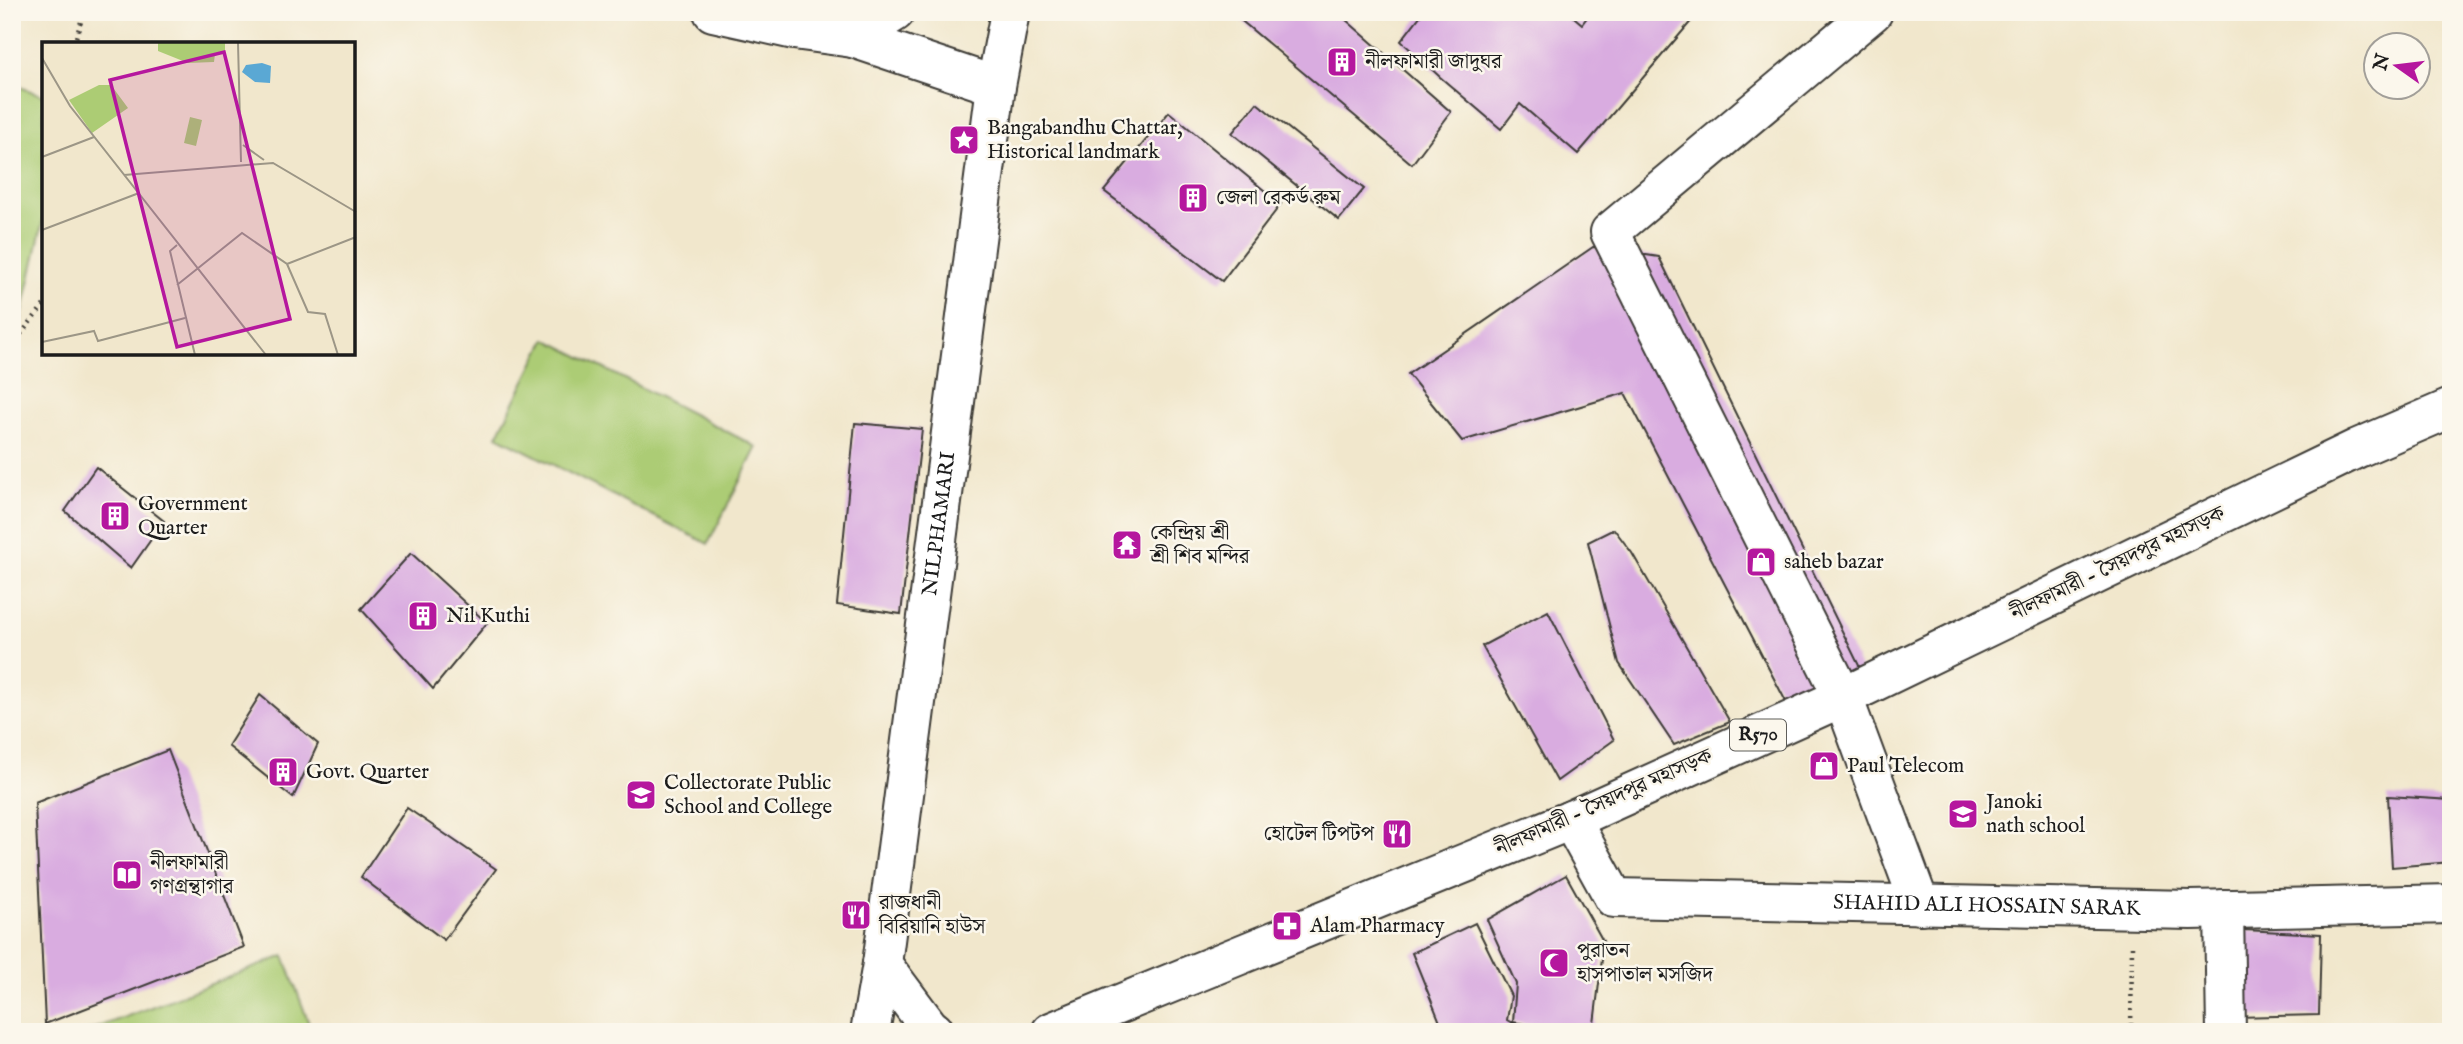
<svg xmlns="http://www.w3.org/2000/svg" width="2463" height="1044" font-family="'IM FELL English','Noto Serif Bengali',serif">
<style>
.green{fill:#accc74;stroke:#647448;stroke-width:2}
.building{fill:#d9ace0}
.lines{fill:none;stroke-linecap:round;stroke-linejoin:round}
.minor-casing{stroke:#3c3a36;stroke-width:42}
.major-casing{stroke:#3c3a36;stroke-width:42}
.path{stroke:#3c3a36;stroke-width:4.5;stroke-dasharray:2 5;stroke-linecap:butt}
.minor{stroke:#fff;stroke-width:38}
.major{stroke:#fff;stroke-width:38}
.labels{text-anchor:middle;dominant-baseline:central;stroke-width:5;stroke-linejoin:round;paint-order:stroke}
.shield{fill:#fbf7ec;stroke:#5f5e5a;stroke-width:2}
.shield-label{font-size:19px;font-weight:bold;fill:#1c1c1c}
.poi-label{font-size:21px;fill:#1c1c1c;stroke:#fbf7ec;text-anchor:start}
.street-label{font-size:21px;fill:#1c1c1c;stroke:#fbf7ec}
.inset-road{fill:none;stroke:#9c9686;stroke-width:2}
.view{fill:#b5179e;fill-opacity:0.15;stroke:#b5179e;stroke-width:3.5}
.inset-edge{fill:none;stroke:#1c1c1c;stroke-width:3.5}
</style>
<rect width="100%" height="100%" fill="#fbf7ec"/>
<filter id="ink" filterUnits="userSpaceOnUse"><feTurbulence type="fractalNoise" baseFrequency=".0143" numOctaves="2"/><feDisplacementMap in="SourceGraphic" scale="14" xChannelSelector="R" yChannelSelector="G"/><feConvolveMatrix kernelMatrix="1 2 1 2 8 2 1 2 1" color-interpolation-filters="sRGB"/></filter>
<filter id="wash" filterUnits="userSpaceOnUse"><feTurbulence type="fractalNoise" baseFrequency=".00686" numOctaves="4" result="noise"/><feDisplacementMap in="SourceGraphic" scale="28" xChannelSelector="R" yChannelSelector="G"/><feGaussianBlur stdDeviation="1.57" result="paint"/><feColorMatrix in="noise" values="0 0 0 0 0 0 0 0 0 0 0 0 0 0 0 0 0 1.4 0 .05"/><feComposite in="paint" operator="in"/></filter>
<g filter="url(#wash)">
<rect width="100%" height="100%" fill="#f1e7cc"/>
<path class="green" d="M12,84l32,12v120l-27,121 -5,6z
M546,339l211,108 -49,97 -211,-108z
M284,956l28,76h-226z"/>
<g id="blocks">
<path class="building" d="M1231,12h106l114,100 -39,52z
M1416,12h152l14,12 9,-12h108l-121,142 -58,-50 -19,25 -61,-52 -39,-36 19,-25z
M1257,103l107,86 -25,31 -107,-87z
M1169,112l112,92 -59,77 -118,-90z
M1593,247l66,10 209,427 -74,33 -169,-324 -163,48 -54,-67z
M855,423l67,6 -21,185 -64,-9z
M96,467l68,54 -33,47 -66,-57z
M1614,529l18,24 98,169 -56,23 -55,-82 -31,-121z
M411,553l76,70 -54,66 -72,-80z
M1548,611l66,129 -57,41 -75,-135z
M260,695l58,49 -25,54 -65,-52z
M168,750l76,197 -199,77 -10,-221z
M2388,796l63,4v62l-59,5z
M407,808l89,61 -52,71 -83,-63z
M1566,875l38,68 -11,89h-23l-57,-10 3,-38 -29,-64z
M1475,923l36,73 -4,24 21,12h-84l-32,-79z
M2244,930l77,4 -2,81 -83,2z"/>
</g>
</g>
<g filter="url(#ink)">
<use href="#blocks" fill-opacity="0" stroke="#3c3a36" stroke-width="2"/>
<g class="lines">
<g class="minor-casing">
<g id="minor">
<path d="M713,12l81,18 59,8 143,48"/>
<path d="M1873,12l-263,220 233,465 77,208"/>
<path d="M853,38l42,-26"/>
<path id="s1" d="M1571,820l43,78 577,12 260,-6"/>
<path d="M2224,909l2,123"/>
<path d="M882,964l47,63 6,5"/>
<path id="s2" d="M870,1032l12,-68 114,-878 14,-74"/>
</g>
</g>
<g class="major-casing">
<path id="major" d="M1051,1032l520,-212 272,-123 515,-249 93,-40"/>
</g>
<path class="path" d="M74,44l10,-32
M12,345l32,-40
M2131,1032l1,-87"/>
<use href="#minor" class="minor"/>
<use href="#major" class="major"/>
</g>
</g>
<defs>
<g id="building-square" transform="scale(1.575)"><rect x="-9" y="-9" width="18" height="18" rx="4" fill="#b5179e" stroke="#fbf7ec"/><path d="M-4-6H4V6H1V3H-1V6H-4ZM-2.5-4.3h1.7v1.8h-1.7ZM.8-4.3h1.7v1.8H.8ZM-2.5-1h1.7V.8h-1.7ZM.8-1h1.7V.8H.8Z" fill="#fff"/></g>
<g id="sight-square" transform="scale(1.575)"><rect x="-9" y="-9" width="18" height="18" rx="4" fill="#b5179e" stroke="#fbf7ec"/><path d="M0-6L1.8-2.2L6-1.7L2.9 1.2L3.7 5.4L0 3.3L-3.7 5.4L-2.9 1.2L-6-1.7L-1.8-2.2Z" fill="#fff"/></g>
<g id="temple-square" transform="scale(1.575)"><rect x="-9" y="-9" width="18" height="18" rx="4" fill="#b5179e" stroke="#fbf7ec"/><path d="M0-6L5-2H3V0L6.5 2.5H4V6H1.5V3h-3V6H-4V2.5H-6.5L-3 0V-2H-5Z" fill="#fff"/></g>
<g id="shop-square" transform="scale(1.575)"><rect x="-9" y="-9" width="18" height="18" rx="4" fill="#b5179e" stroke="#fbf7ec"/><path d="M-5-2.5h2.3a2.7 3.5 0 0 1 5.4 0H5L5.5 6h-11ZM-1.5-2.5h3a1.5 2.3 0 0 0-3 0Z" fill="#fff"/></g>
<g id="school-square" transform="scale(1.575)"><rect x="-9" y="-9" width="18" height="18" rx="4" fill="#b5179e" stroke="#fbf7ec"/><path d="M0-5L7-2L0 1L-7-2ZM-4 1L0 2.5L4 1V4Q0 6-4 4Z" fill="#fff"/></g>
<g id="restaurant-square" transform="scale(1.575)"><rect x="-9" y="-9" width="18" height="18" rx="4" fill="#b5179e" stroke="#fbf7ec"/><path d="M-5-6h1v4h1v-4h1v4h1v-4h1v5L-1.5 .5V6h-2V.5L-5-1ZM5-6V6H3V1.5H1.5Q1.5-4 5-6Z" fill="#fff"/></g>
<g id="library-square" transform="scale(1.575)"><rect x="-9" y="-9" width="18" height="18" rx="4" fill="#b5179e" stroke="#fbf7ec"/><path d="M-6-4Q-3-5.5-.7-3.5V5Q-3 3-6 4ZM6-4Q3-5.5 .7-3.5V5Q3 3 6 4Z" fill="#fff"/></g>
<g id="pharmacy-square" transform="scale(1.575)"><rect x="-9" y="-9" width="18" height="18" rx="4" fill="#b5179e" stroke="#fbf7ec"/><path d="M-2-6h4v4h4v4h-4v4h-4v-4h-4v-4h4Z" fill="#fff"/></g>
<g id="mosque-square" transform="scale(1.575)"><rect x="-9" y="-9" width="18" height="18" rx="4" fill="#b5179e" stroke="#fbf7ec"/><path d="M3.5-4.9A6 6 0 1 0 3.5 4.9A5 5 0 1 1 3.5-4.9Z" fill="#fff"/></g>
</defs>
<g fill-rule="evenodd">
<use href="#building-square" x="1342" y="62"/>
<use href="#sight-square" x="964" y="140"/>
<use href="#building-square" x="1193" y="198"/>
<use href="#building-square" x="115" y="516"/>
<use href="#temple-square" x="1127" y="545"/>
<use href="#shop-square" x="1761" y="562"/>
<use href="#building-square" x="423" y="616"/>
<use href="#shop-square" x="1824" y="766"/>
<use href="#building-square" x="283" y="772"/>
<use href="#school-square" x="641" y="795"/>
<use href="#school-square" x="1963" y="814"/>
<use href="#restaurant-square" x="1397" y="834"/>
<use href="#library-square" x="127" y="875"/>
<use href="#restaurant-square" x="856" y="915"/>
<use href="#pharmacy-square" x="1287" y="926"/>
<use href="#mosque-square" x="1554" y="963"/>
</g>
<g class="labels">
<rect class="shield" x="1730" y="719.5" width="56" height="31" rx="5"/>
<g class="shield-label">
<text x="1758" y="735">R570</text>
</g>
<g class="poi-label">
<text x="1365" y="62">নীলফামারী জাদুঘর</text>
<text x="987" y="128">Bangabandhu Chattar,<tspan x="987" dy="24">Historical landmark</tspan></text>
<text x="1216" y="198">জেলা রেকর্ড রুম</text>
<text x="138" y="504">Government<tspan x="138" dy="24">Quarter</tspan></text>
<text x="1150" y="533">কেন্দ্রিয় শ্রী<tspan x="1150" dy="24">শ্রী শিব মন্দির</tspan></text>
<text x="1784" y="562">saheb bazar</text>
<text x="446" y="616">Nil Kuthi</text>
<text x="1847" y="766">Paul Telecom</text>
<text x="306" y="772">Govt. Quarter</text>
<text x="664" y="783">Collectorate Public<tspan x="664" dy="24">School and College</tspan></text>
<text x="1986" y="802">Janoki<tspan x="1986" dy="24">nath school</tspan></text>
<text x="1374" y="834" text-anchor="end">হোটেল টিপটপ</text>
<text x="150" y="863">নীলফামারী<tspan x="150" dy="24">গণগ্রন্থাগার</tspan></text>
<text x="879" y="903">রাজধানী<tspan x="879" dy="24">বিরিয়ানি হাউস</tspan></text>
<text x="1310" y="926">Alam Pharmacy</text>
<text x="1577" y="951">পুরাতন<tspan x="1577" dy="24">হাসপাতাল মসজিদ</tspan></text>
</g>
<g class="street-label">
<text stroke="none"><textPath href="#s2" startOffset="513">NILPHAMARI</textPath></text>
<text transform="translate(2118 564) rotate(-26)">নীলফামারী - সৈয়দপুর মহাসড়ক</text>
<text transform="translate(1604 803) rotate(-24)">নীলফামারী - সৈয়দপুর মহাসড়ক</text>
<text stroke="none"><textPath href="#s1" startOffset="462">SHAHID ALI HOSSAIN SARAK</textPath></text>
</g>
</g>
<g transform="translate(42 42)">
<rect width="313" height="313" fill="#f1e7cc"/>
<path d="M116,1h67v11h-10l-1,8 -26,1 -30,-12zM57,43h12l17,23 -36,25 -23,-33zM148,75l12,3 -6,26 -12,-3z" fill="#accc74"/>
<path d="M220,21l9,3 -1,17 -15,-1 -13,-10 4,-7z" fill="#5aa8d4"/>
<path class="inset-road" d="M196,1l3,119M0,16l28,48 196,249M201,103l21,15M0,115l52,-20M82,133l149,-12 83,49M0,188l97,-37M135,203l-7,6 25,104M245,222l69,-27M135,243l65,-52 45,31 21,48 17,2 13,41M0,300l52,-11 4,10 87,-23"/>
<path class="view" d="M182,10l66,267 -113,28 -67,-267z"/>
<rect width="313" height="313" class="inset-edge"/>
</g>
<rect width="2463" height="1044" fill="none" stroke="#fbf7ec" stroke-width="42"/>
<g transform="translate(2397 66) rotate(284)"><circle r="33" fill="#fbf7ec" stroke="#a29f99" stroke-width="2"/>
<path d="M0-5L12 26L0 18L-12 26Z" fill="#b5179e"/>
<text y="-10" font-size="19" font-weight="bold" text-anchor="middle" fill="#1c1c1c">N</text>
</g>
</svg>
